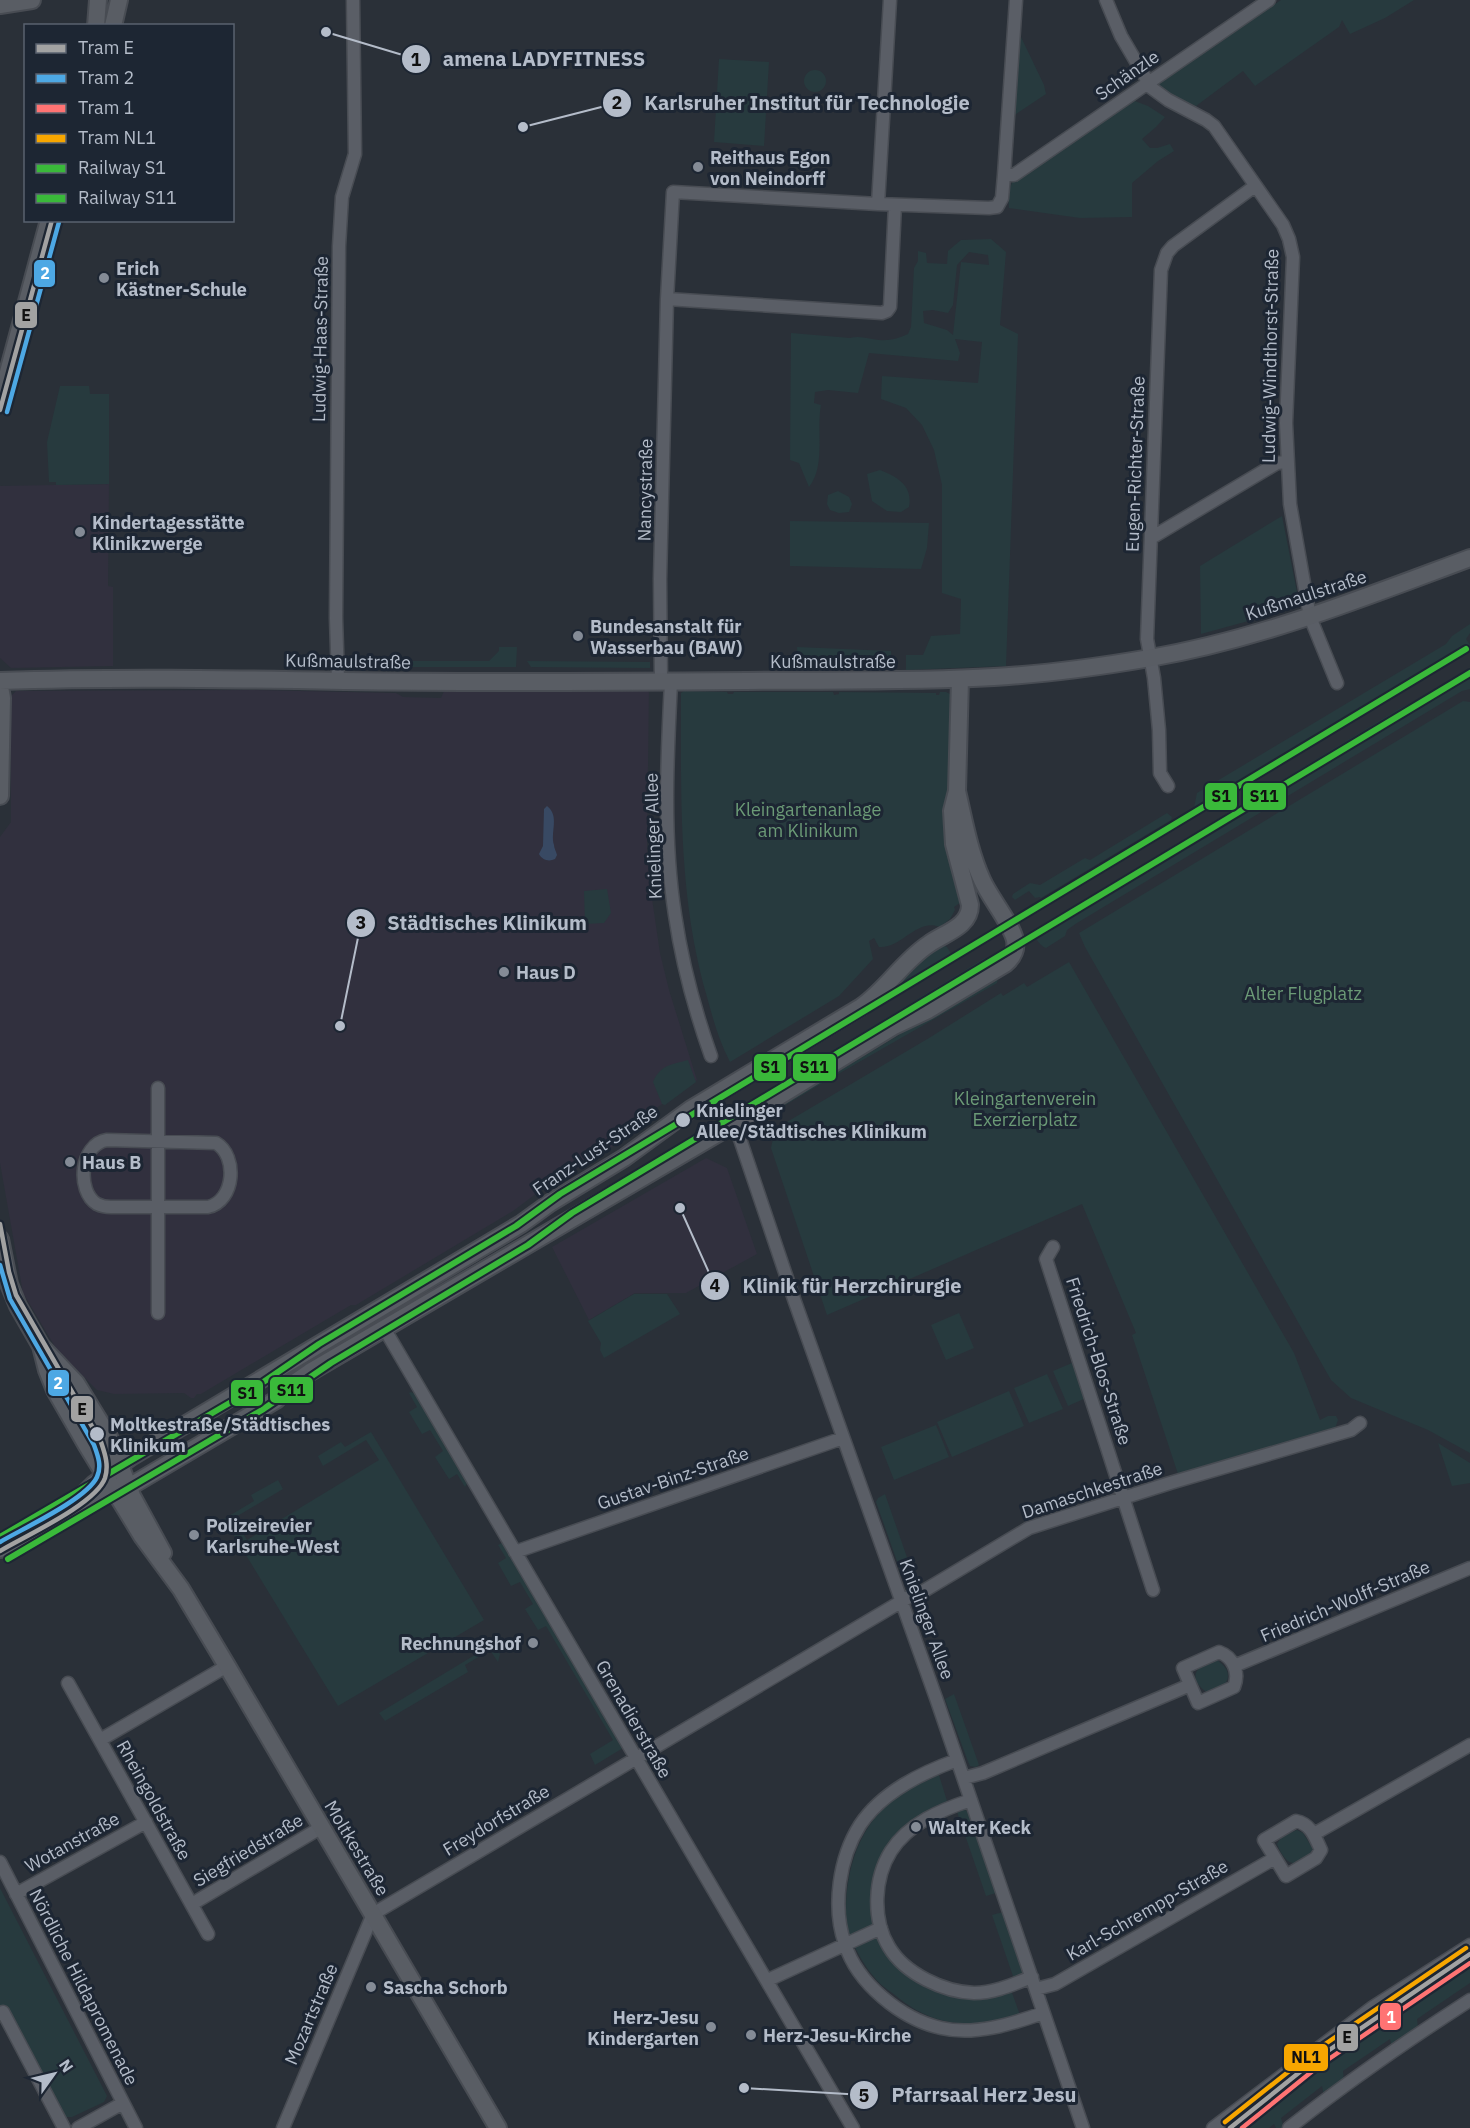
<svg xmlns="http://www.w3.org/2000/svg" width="1470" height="2128" font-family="'IBM Plex Sans',sans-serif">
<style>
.medical{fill:#31303e}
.green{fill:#273a3e;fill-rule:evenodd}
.water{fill:#384963}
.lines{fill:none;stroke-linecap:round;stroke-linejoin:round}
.street-casing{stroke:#484c53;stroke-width:15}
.secondary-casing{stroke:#484c53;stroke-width:20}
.street{stroke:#5a5e66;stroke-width:12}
.secondary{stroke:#595d64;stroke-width:16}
.rail-1-casing{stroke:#1d2633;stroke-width:10}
.rail-2-casing{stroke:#1d2633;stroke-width:10}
.rail-1{stroke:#3ab93a;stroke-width:6}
.rail-2{stroke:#3ab93a;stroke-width:6}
.tram-1-casing{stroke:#1d2633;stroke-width:9}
.tram-2-casing{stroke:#1d2633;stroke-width:9}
.tram-3-casing{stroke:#1d2633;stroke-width:9}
.tram-4-casing{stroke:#1d2633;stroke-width:9}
.tram-1{stroke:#a2a2a2;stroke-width:4.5}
.tram-2{stroke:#4da8e4;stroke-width:4.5}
.tram-3{stroke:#ff7373;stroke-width:4.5}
.tram-4{stroke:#f7a600;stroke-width:4.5}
.poi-dot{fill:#848b96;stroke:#1d2633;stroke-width:2}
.stop-dot{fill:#b4bcc9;stroke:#1d2633;stroke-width:2}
.labels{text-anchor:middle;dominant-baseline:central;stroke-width:6;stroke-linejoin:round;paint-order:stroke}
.street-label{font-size:18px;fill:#b4bcc9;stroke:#1d2633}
.poi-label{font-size:18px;font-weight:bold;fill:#b4bcc9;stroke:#1d2633;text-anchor:start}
.park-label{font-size:18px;fill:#6b9a76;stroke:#1d2633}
.stop-label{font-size:18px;font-weight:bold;fill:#b4bcc9;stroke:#1d2633;text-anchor:start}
.leader{fill:none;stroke:#b4bcc9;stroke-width:2}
.callout-dot{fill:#b4bcc9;stroke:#1d2633;stroke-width:2}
.mark-label{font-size:18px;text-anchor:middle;font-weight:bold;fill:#111}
.callout-label{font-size:20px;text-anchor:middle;font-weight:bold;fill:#b4bcc9;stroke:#1d2633;stroke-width:6;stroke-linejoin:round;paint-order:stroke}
.line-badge{stroke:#1d2633;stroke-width:2}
.badge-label{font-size:16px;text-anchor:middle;font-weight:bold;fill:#fff}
.pale-badge-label{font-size:16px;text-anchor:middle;font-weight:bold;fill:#111}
</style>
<rect width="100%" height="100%" fill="#2a3038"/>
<path class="medical" d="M109,484l-1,102 5,1v79l-102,2 -11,-10v-172z
M649,686l-2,161 2,31 11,75 9,37 28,90 -55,38 -7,15 -94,57 -28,21 -157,94h-5l-150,89h-4l-3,4h-3l-7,-5 -70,1 -17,-4 -40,-40 -34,-57 -23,-130v-326l11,-15v-126l5,-5 234,-1 146,3 7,4 38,1 3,-7z
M706,1158l21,10 30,86 -71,39h-51l-46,27 -37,-73z"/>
<path class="green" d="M1281,0h133l-29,18 -35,16 -8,-14 -3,7 -84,59 -12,-15 -47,35 -21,-8 -16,-12v-4z
M1017,37h4l23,48 2,9 -33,22z
M719,59l50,3 -5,84 -50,-4z
M804 81a11 11 0 1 1 22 0a11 11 0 1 1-22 0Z
M1132,100l16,6 17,11 -9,10 -14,12 8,9h7l13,-4 4,7 -16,10 -26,22v34l-52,1 -71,-10 -1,-14 5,-14z
M991,239l15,13 -6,73 18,9 -12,332 -100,4v-15h17l8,-19 29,-2 1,-35 -19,-6v-108l-8,-35 -12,-25 -16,-17 -25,-9 1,-23 96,7 4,-41 -27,-3 5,14 -2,8 -89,-8 -11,40 -30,-3 -13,2 -1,11 7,2c-5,25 5,61 -12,82l-10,-24 -9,-3 1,-127 59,5c10,-3 19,1 29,2 11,1 20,-2 29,-6l3,-7 3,-59 4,-7v-10l8,2 1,10 20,1 1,-13 13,-11zM969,252l19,3 1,10 -28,-3 -8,73 -6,-5 -23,-7 -1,-12 10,-1 15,3 5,-8 4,-40z
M60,386h29l1,8h19v90l-53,1v-3h-7l-2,-40z
M880,470c18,7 33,16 29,37l-8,5 -14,-1 -15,-10 -5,-27z
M838,491l11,6 3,7 -3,8 -10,1 -9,-3 -3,-6 1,-9z
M1282,516l17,86 -3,6 -95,26 -1,-68z
M790,521l139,2 -2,25 -6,21 -131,-3z
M1470,624v9l-4,6 4,6v6l-278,166 5,-24 249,-149 6,-8z
M499,647h18l-1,20h-173v-6h146l10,-10z
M797,647l94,4 1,18h-94z
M527,661l123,1v6l-119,-1z
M1470,669v20l-8,2 -385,232 -10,7 -2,6 -19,12c-6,-2 -11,-10 -13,-17l366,-222 11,-6 1,2z
M684,691l43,1 1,2h5l1,-2h99l1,3 5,-1v-2l97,1v2h3l1,-3h6l6,3 -4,145 4,35 9,27 -7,5 1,3 -5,9 -10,8c-24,-9 -38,22 -61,20l-5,-9 -5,3 4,18 -34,37 -109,66c-11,-21 -17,-43 -23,-65 -29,-99 -26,-202 -26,-304z
M1463,701l7,1v751l-42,-23 -77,-32 -20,-18 -246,-433 -6,-14z
M1167,813l5,4 -1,3 -130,78 -1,-1 -5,1 -6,-7 -14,9 -3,-3 1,-3 17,-11 10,2 45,-27 5,2z
M607,889l4,24 -7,10 -19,1 -1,-33z
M937,943l10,4 8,13 -178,108 -1,-2z
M985,958l-2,9 -5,7 -272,160 -2,-3 19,-14z
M1069,962l225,391 26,67 8,-4h8l2,4 -4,11 -156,43 -46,-139 4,-2 -54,-129 -255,111 -56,-167 4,-19 154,-91 72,-45 2,3 21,-13 3,4z
M998,977l-1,6 -178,102 -57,34 -14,11 6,-11 19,-14 4,3 122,-73 1,-4z
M688,1060l8,22 -31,23 -3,-1 -9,-22c8,-18 18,-17 35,-22z
M634,1294h33l13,20 -76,44 -4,-8 1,-7 -13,-22z
M959,1313l15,35 -28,12 -15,-35z
M1072,1363l1,4 3,-1 10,32 -18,8 -15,-35z
M1047,1374l16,35 -34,14 -15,-35z
M1009,1391l15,35 -72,31 -15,-35z
M411,1392l5,2 52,88 -3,5 -8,-13 -8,5 -14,-22 8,-6 -13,-21 -8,4 -13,-22 8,-5 -8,-14z
M936,1425l13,32 -55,23 -13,-33z
M371,1432l113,188 -146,86 -114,-187 30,-18 -3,-6 27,-15 5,9 -49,29 13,22 132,-80 -13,-20 -43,26 -5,-10 23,-14 4,5z
M1438,1443l32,20v20l-18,3z
M885,1494l33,95 -2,1 -8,-4 -4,-5 -28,-79 2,-4z
M502,1543h4l117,205 -28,17 -5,-11 23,-14 -67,-114 -8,4 -13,-21 8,-5 -13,-22 -9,4 -13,-23 8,-5 -8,-13z
M493,1644l7,10 -2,8 -8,-12 -25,15 3,7 -83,49 -6,-8z
M1217,1660c21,14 9,31 -12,31 -19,-15 -7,-27 12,-31z
M954,1694l25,71 -3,2 -6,-1 -3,-7 -22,-60z
M939,1775l8,26c-54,24 -84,64 -72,125l-27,13c-8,-57 7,-120 61,-150 9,-5 20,-9 30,-14z
M963,1808l5,4 28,81 -10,3 -30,-87z
M1297,1830l6,3 10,16c-15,21 -27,18 -36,-5l5,-8z
M0,1888l107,208 -3,6 -32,15h-6l-60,-112 -6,4z
M1003,1912l22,64 -11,3 -22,-64z
M875,1933c5,8 9,18 15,24 20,24 54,44 85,42 13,-1 25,-5 36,-9l9,25c-50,13 -84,14 -125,-20 -7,-5 -16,-11 -21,-18 -8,-9 -14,-20 -20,-31z
M1470,1949v34l-53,36 1,9 -26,19 -2,-8 -47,32 1,10 -20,15 -2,-10 -41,32 3,10h-8l-2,-4 -5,4h-21l-1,-2 -4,2 -7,-14 137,-104 3,3 3,-3 3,12 3,-2 -5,-15z"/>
<path class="water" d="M547,806c13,10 3,26 7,39 0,3 2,6 3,10l-2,4c-6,3 -13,1 -16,-5l4,-8 1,-37z"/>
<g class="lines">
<g class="street-casing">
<path id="street" d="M1106,0l15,36 27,46
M1146,84l22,16 38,20 8,6 69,99 6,14 4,18 -7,166 4,81 20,113 27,66
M1004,175h10l255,-175
M878,204l12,-204
M667,299l215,14 5,-2 3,-4 5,-102
M1151,538l126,-75 9,-1
M338,680l-2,-62 3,-372 3,-49 13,-43 -2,-154
M661,682l-1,-103 7,-280 6,-107 205,12 111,4 8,-1 5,-9 2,-23 12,-175
M671,682c-4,77 -8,156 4,233 7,48 20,96 36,141
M1168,786l-8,-13 -1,-43 -5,-52 -7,-39 14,-369 6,-17 6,-7 82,-60
M732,1125l8,14 55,163 141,396 147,430
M107,1140l109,3c22,13 19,58 -8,64h-97c-4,0 -10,-1 -14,-3 -21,-13 -17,-60 10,-64z
M1053,1247l-7,12 107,331
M158,1313v-225
M384,1328l469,800
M515,1552l328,-114
M1219,1652c14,5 21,20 15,35l-36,16 -15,-35z
M1234,1666l236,-98
M68,1683l140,251
M100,1740l127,-74
M957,1760c-36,13 -75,32 -97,65 -21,33 -28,82 -15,119 12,39 56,75 96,84 33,8 71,-4 102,-15
M964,1778l19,-5 207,-88
M971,1800c-30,10 -62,23 -80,51 -17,27 -19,68 -2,96 16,27 55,45 85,46 20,0 40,-9 58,-16
M1296,1821c15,3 19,16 25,29l-5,8 -30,18 -22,-36z
M1314,1834l156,-89
M0,1862l136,266
M16,1894l130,-72
M192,1904l130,-77
M768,1980l113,-52
M1036,1989l19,-5 220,-126
M0,2014l3,-2 61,116
M78,2128l45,-25
M283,2128l90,-214 541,-320 8,-2 107,-64 141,-45 181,-53 9,-7
M1213,2128l160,-121 97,-62
M1289,2128c58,-46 119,-88 181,-128"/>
</g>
<g class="secondary-casing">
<path id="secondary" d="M0,5l32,-5
M96,26l2,-26
M113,26l6,-26
M0,402l49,-182
M0,681c114,-4 229,-2 344,0 134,2 269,1 403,0 82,-1 165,1 247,-4 52,-3 104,-10 156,-19 111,-19 215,-61 320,-100
M0,687l2,11 -2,98
M0,1239l9,45 9,22 23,40 35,37 33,54 23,59 31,57
M41,1346l6,24 8,20 31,54 56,92 39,53 46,77 271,462
M73,1505l21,-21 37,-27 390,-233 29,-21 74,-45 67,-49 170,-102c26,-18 42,-46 68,-63 15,-11 41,-17 41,-39l-16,-61 -2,-33 5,-20 3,-112
M0,1549l65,-38 69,-27 142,-84 18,-17 16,-11 422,-247 162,-99 34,-16 77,-46c7,-6 12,-13 10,-24 -4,-17 -25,-42 -33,-60 -13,-29 -18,-59 -25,-89"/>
</g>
<use href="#street" class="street"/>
<use href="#secondary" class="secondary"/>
<g class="rail-1-casing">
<path id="rail-1" d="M0,1537l250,-146 69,-47 197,-118 44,-32 906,-545"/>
</g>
<g class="rail-2-casing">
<path id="rail-2" d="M8,1559l254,-149 69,-47 197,-118 44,-32 898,-540"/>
</g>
<use href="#rail-1" class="rail-1"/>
<use href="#rail-2" class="rail-2"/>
<g class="tram-1-casing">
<path id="tram-1" d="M0,410l52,-190
M0,1224l9,48 7,23 85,147c4,12 8,23 4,36 -9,26 -80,58 -105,73
M1230,2128l86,-69 154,-105"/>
</g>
<g class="tram-2-casing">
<path id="tram-2" d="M7,412l52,-190
M0,1265l10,34 84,146c4,11 8,21 3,32 -10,22 -75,52 -97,65"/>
</g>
<g class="tram-3-casing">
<path id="tram-3" d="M1242,2128l78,-63 150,-102"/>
</g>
<g class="tram-4-casing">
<path id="tram-4" d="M1225,2122l87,-69 154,-105"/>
</g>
<use href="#tram-1" class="tram-1"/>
<use href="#tram-2" class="tram-2"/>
<use href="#tram-3" class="tram-3"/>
<use href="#tram-4" class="tram-4"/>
</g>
<g class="poi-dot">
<circle cx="698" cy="167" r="6"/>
<circle cx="104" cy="278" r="6"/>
<circle cx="80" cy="532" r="6"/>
<circle cx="578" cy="636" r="6"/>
<circle cx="504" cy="972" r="6"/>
<circle cx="70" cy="1162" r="6"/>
<circle cx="194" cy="1535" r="6"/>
<circle cx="533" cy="1643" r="6"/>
<circle cx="916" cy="1827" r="6"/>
<circle cx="371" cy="1987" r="6"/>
<circle cx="711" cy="2027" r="6"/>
<circle cx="751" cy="2035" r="6"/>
</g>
<g class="stop-dot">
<circle cx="683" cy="1120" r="8"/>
<circle cx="97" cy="1434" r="8"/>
</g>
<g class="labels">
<g class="street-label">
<text transform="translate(1127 75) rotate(-35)">Schänzle</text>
<text transform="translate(320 339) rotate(-89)">Ludwig-Haas-Straße</text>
<text transform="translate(1270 356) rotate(-89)">Ludwig-Windthorst-Straße</text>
<text transform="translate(1135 464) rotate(-88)">Eugen-Richter-Straße</text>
<text transform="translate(645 490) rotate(-89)">Nancystraße</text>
<text transform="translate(1306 595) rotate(-18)">Kußmaulstraße</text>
<text transform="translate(348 661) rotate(1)">Kußmaulstraße</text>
<text x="833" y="661">Kußmaulstraße</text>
<text transform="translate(653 836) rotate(-92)">Knielinger Allee</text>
<text transform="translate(595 1150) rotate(-34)">Franz-Lust-Straße</text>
<text transform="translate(1099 1361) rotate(72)">Friedrich-Blos-Straße</text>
<text transform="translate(673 1478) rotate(-19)">Gustav-Binz-Straße</text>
<text transform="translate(1092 1490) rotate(-18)">Damaschkestraße</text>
<text transform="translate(1345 1601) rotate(-23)">Friedrich-Wolff-Straße</text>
<text transform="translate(927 1619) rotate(70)">Knielinger Allee</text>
<text transform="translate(634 1719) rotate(60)">Grenadierstraße</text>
<text transform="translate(154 1800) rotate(61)">Rheingoldstraße</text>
<text transform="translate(496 1820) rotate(-31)">Freydorfstraße</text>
<text transform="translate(72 1842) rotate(-29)">Wotanstraße</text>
<text transform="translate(357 1848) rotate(59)">Moltkestraße</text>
<text transform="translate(248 1850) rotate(-31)">Siegfriedstraße</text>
<text transform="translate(1147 1910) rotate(-30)">Karl-Schrempp-Straße</text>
<text transform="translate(84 1987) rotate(63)">Nördliche Hildapromenade</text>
<text transform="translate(311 2014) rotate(-67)">Mozartstraße</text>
</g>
<g class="poi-label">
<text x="710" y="157">Reithaus Egon<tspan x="710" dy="21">von Neindorff</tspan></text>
<text x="116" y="268">Erich<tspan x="116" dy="21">Kästner-Schule</tspan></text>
<text x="92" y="522">Kindertagesstätte<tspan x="92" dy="21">Klinikzwerge</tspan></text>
<text x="590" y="626">Bundesanstalt für<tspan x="590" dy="21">Wasserbau (BAW)</tspan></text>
<text x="516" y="972">Haus D</text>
<text x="82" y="1162">Haus B</text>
<text x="206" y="1525">Polizeirevier<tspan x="206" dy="21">Karlsruhe-West</tspan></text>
<text x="521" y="1643" text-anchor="end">Rechnungshof</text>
<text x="928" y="1827">Walter Keck</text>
<text x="383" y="1987">Sascha Schorb</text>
<text x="699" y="2017" text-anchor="end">Herz-Jesu<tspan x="699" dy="21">Kindergarten</tspan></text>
<text x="763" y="2035">Herz-Jesu-Kirche</text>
</g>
<g class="park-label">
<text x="808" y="809">Kleingartenanlage<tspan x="808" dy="21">am Klinikum</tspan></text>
<text x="1303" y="993">Alter Flugplatz</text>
<text x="1025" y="1098">Kleingartenverein<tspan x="1025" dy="21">Exerzierplatz</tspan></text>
</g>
<g class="stop-label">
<text x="696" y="1110">Knielinger<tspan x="696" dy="21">Allee/Städtisches Klinikum</tspan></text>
<text x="110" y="1424">Moltkestraße/Städtisches<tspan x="110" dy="21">Klinikum</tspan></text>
</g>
</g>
<path class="leader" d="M326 32L416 59M523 127L617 103M340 1026L361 923M680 1208L715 1286M744 2088L864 2095"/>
<g class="callout-dot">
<circle cx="326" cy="32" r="6"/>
<circle cx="523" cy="127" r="6"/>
<circle cx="340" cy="1026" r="6"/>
<circle cx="680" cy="1208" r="6"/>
<circle cx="744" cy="2088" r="6"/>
<circle cx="416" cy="59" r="15"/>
<circle cx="617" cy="103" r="15"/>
<circle cx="361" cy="923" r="15"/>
<circle cx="715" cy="1286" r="15"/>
<circle cx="864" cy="2095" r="15"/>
</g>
<g class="mark-label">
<text x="416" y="66">1</text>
<text x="617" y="109">2</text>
<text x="361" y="929">3</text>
<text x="715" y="1292">4</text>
<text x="864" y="2102">5</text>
</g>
<g class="callout-label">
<text x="544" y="66">amena LADYFITNESS</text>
<text x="807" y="110">Karlsruher Institut für Technologie</text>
<text x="487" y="930">Städtisches Klinikum</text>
<text x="852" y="1293">Klinik für Herzchirurgie</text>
<text x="984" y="2102">Pfarrsaal Herz Jesu</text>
</g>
<g class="line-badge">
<rect x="33" y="259" width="23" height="29" rx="6" fill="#4da8e4"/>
<rect x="14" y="301" width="24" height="28" rx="6" fill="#a2a2a2"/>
<rect x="1204" y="782" width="34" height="29" rx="6" fill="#3ab93a"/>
<rect x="1242" y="782" width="45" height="29" rx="6" fill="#3ab93a"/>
<rect x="792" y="1053" width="45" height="29" rx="6" fill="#3ab93a"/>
<rect x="753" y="1053" width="34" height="29" rx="6" fill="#3ab93a"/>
<rect x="47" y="1369" width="23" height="28" rx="6" fill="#4da8e4"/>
<rect x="269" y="1376" width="45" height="28" rx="6" fill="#3ab93a"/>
<rect x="230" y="1379" width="34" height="28" rx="6" fill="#3ab93a"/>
<rect x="70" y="1395" width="24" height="28" rx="6" fill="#a2a2a2"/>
<rect x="1379" y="2002" width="23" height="29" rx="6" fill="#ff7373"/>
<rect x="1336" y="2023" width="23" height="29" rx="6" fill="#a2a2a2"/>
<rect x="1283" y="2043" width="46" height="29" rx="6" fill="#f7a600"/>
</g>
<g class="badge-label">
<text x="45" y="279">2</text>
<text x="58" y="1389">2</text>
<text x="1391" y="2023">1</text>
</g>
<g class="pale-badge-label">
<text x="26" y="321">E</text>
<text x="1221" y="802">S1</text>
<text x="1264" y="802">S11</text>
<text x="814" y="1073">S11</text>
<text x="770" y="1073">S1</text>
<text x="291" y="1396">S11</text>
<text x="247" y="1399">S1</text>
<text x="82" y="1415">E</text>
<text x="1347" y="2043">E</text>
<text x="1306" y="2063">NL1</text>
</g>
<rect x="24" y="24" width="210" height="198" fill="#1d2633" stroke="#59626f" stroke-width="1.5"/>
<rect x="36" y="44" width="30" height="9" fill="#a2a2a2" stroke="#59626f" stroke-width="1.5"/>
<text x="78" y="54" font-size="18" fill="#b4bcc9">Tram E</text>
<rect x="36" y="74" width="30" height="9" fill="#4da8e4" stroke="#59626f" stroke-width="1.5"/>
<text x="78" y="84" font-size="18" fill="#b4bcc9">Tram 2</text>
<rect x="36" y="104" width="30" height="9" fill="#ff7373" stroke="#59626f" stroke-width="1.5"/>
<text x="78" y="114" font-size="18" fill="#b4bcc9">Tram 1</text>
<rect x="36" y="134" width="30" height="9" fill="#f7a600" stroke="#59626f" stroke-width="1.5"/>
<text x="78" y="144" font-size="18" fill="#b4bcc9">Tram NL1</text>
<rect x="36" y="164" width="30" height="9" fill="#3ab93a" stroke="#59626f" stroke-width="1.5"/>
<text x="78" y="174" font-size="18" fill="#b4bcc9">Railway S1</text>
<rect x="36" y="194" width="30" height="9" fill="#3ab93a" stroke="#59626f" stroke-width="1.5"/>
<text x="78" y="204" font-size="18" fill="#b4bcc9">Railway S11</text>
<g transform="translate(54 2074) rotate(56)" stroke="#1d2633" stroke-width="4.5" paint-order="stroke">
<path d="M0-4.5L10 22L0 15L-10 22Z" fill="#b4bcc9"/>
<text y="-9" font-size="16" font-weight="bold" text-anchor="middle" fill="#b4bcc9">N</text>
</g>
</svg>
